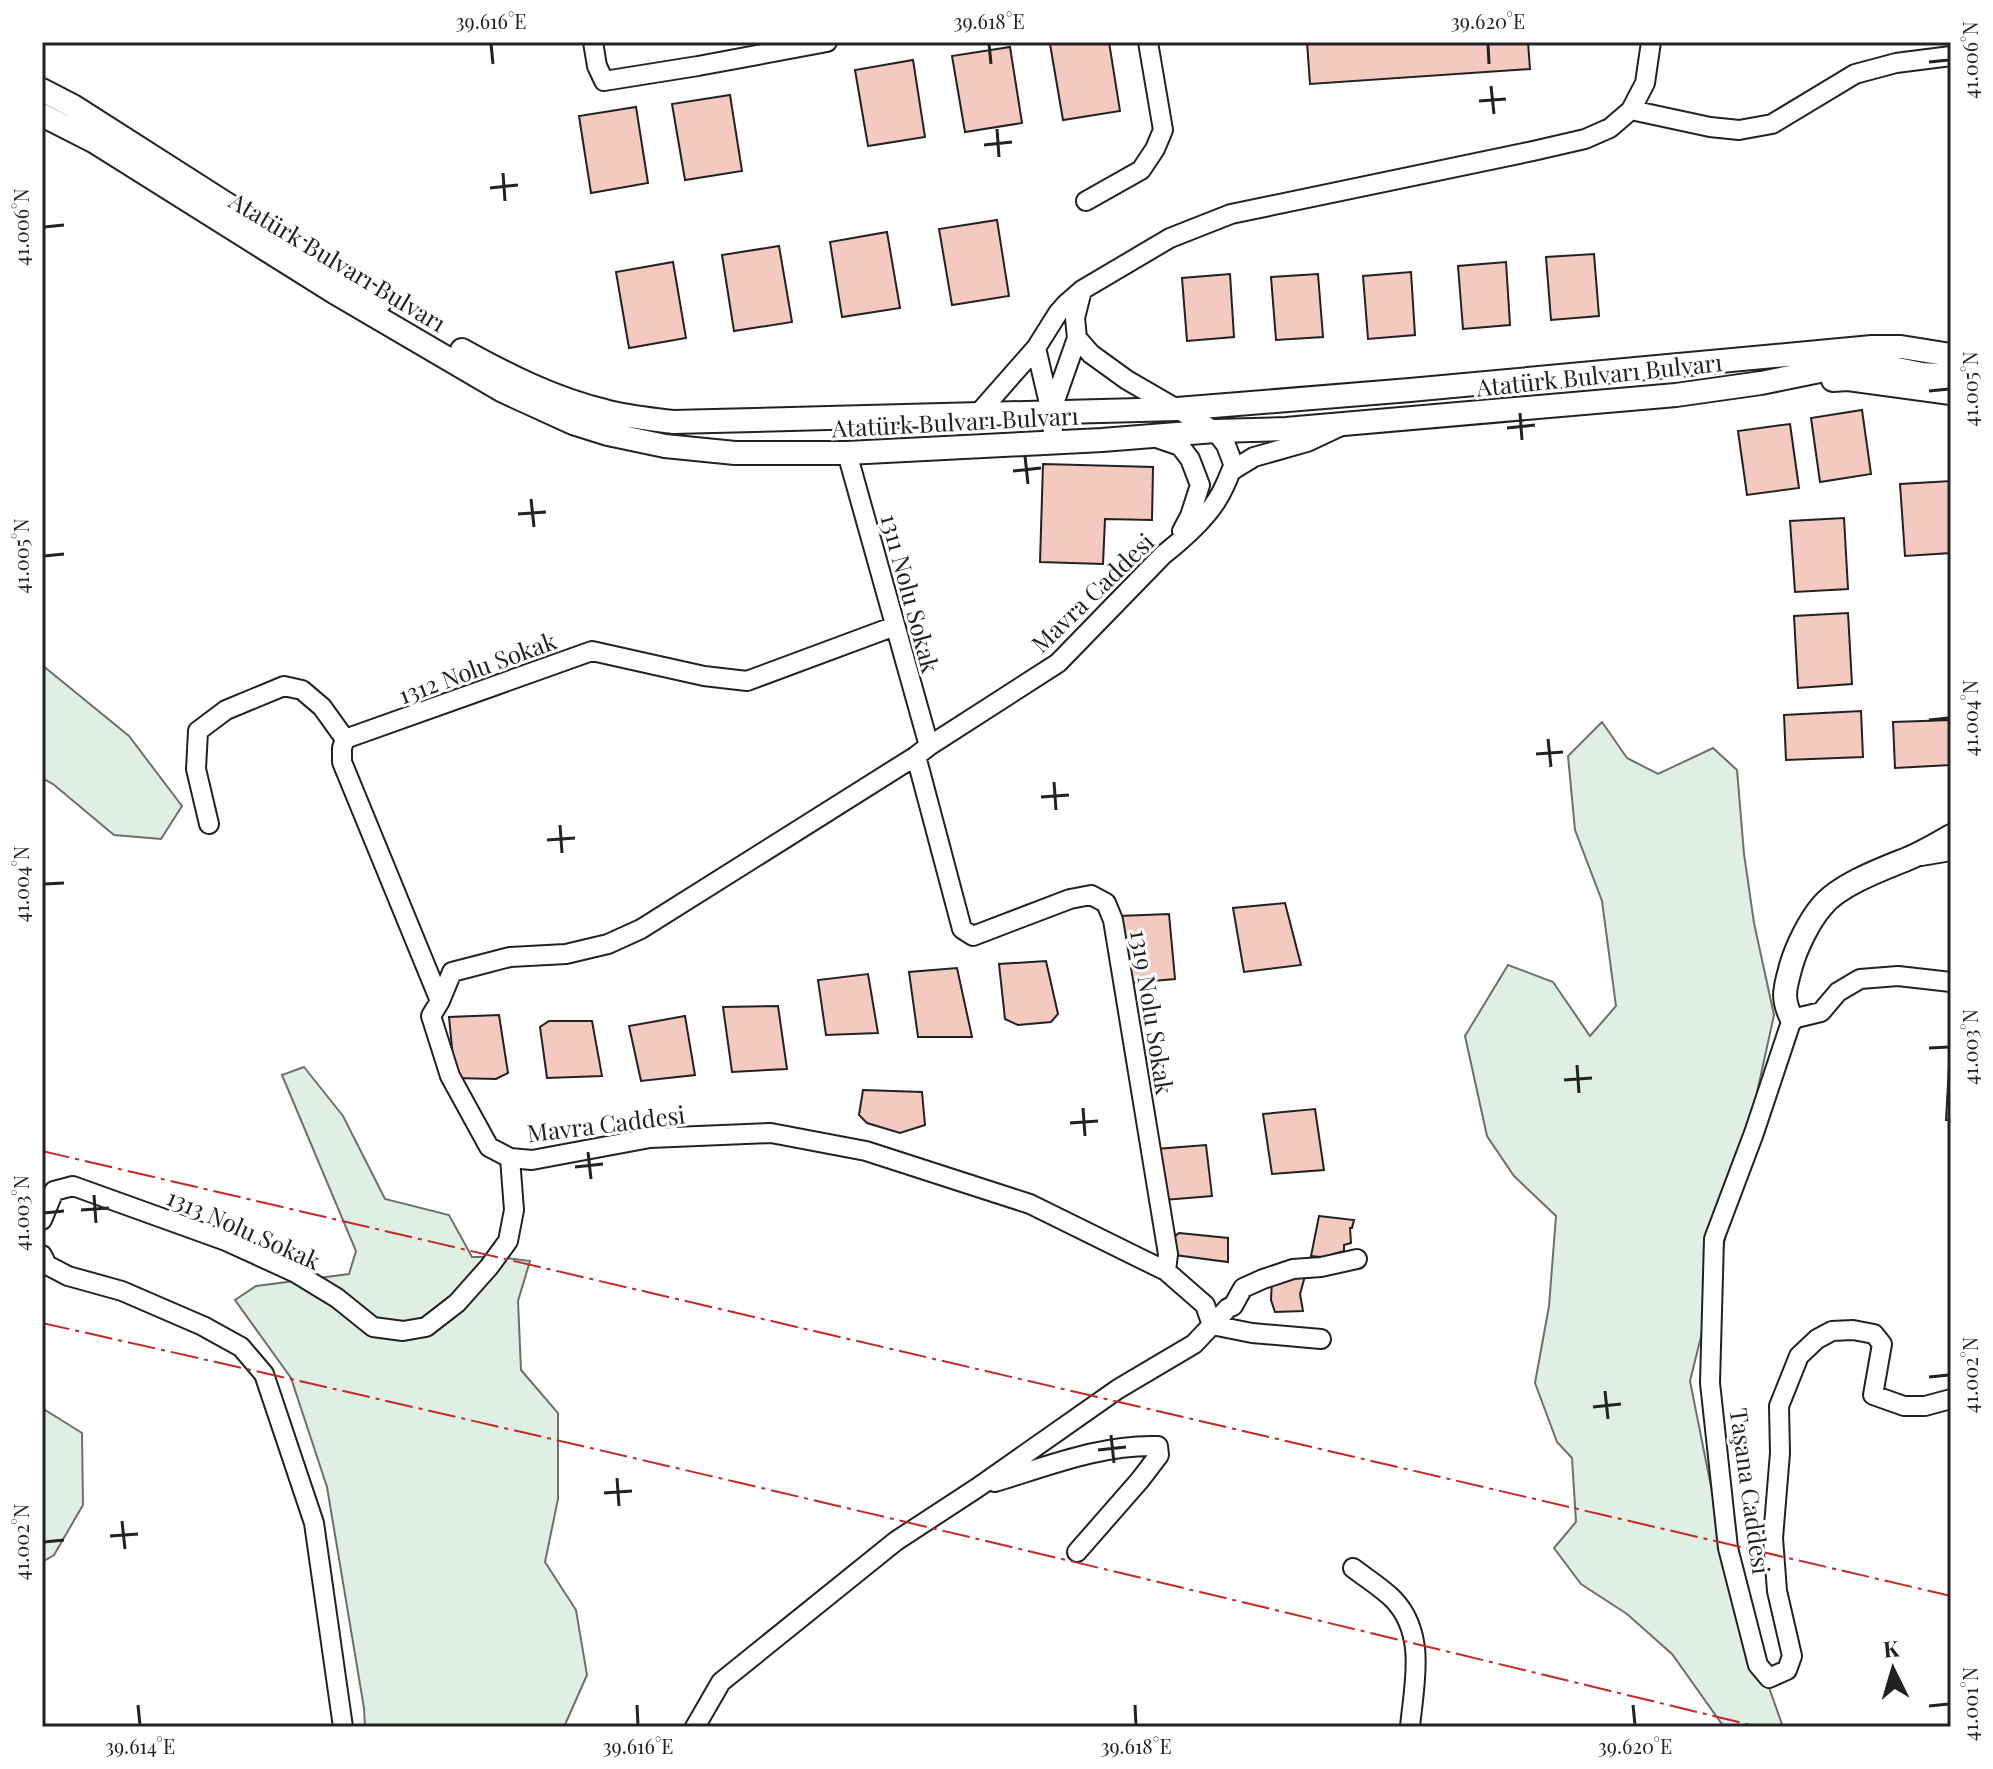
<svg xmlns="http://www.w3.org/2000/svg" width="1993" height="1769" font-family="'Playfair Display',serif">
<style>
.green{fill:#e0efe3;stroke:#6f6f6f;stroke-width:2}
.building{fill:#f3c9c0;stroke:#222;stroke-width:2}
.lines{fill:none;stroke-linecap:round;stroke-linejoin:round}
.minor-casing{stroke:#222;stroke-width:22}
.tertiary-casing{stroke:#222;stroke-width:26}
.minor{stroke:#fff;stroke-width:18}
.tertiary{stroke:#fff;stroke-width:22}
.power{stroke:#c62828;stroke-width:2;stroke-dasharray:28 6 4 6;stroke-linecap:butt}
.ticks{fill:none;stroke:#222;stroke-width:3}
.labels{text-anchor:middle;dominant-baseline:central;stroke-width:6;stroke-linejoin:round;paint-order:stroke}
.street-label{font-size:24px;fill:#222;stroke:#fff}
.neatline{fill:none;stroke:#222;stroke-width:3}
.ticks-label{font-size:20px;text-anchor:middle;fill:#222}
</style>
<rect width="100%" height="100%" fill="#fff"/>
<path class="green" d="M42,665l87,71 53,70 -21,33 -47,-4 -61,-51 -11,-6z
M1602,722l25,36 31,16 55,-26 24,22 7,84 10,69 20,92 -51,233 -33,133 38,191 55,155h-59l-52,-73 -45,-40 -46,-30 -27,-36 22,-26 -4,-64 -15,-16 -22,-59 14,-77 7,-90 -42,-40 -27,-40 -22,-100 43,-71 45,17 37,54 26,-30 -14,-105 -27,-71 -7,-74z
M304,1067l39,49 42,83 64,16 23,42h26l32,4 -12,40 3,69 37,43v86l-13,63 31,48 11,65 -23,52h-199l-1,-19 -37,-221 -36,-109 -56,-78 21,-14 93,-12 7,-23 -74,-176z
M42,1408l40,25 1,72 -29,50 -12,7z"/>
<path class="building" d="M1064,42h45l11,69 -57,9 -13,-76z
M1307,42h221l2,27 -220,15z
M1010,47l12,76 -57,9 -13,-76z
M913,60l12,77 -57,9 -13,-76z
M730,95l12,76 -57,9 -13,-76z
M636,107l12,76 -57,10 -12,-77z
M997,220l12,76 -57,9 -13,-76z
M887,232l13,76 -58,9 -12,-75z
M779,246l13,76 -58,9 -12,-76z
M1594,254l5,62 -48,4 -5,-63z
M673,262l13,76 -57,10 -13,-76z
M1506,262l4,63 -47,4 -5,-63z
M1411,272l4,63 -47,4 -5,-63z
M1230,274l4,63 -47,4 -5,-63z
M1318,274l5,63 -47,3 -5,-63z
M1862,410l9,64 -51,8 -9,-64z
M1790,424l9,64 -52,7 -9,-64z
M1043,464l110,3 -1,53 -47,-1 -2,45 -63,-2z
M1951,481v72l-46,3 -5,-72z
M1844,518l4,71 -53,3 -5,-71z
M1848,613l4,71 -54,4 -4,-72z
M1861,711l2,46 -77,3 -2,-45z
M1951,720v45l-56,3 -2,-46z
M1285,903l16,62 -57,7 -11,-64z
M1169,914l6,65 -45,4 -11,-67z
M1046,961l12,53 -7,8 -33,3 -13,-6 -6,-55z
M957,968l15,69h-54l-9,-65z
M868,974l10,59 -52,2 -8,-55z
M778,1006l9,63 -55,3 -9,-65z
M499,1015l9,58 -12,6 -41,-1 -6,-61z
M685,1016l10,59 -54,6 -12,-55z
M549,1021h43l10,55 -55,2 -7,-51z
M1949,1066h2v54h-5z
M863,1090l59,2 3,33 -25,8 -33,-10 -8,-8z
M1315,1109l9,61 -52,4 -9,-60z
M1206,1145l6,51 -48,4 -8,-51z
M1319,1216l35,4 -2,8h-2l1,15 -7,2v6l-11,3 -3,4 -19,-2z
M1179,1233l49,5v24l-53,-7 -1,-18z
M1305,1276l-5,18 3,17 -28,1 -4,-12 1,-21z"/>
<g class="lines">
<g class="minor-casing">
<path id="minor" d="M593,42l4,24 7,15 94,-15 129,-24
M1631,110l79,17 29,3 33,-6 83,-50 41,-11 55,-7
M1086,201l55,-31 14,-21 8,-19 -15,-88
M1036,348l15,64 3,30
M1051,412l26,-74
M977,415l59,-67 22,-35 8,-9 16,-14 88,-52 61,-24 302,-63 52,-12 25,-11 21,-18 14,-27 6,-41
M1154,437l26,9 10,13 10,26 -10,31 -8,15
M847,453l82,293
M1231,471l23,-14 53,-15 32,-15
M916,756l46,173 11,7 97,-37 21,-4 15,8 7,17 55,334 -2,17
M209,824l-13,-55 2,-38 28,-21 58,-24 18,4 20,17 23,32
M1921,856l30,-5
M1951,982l-53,-6 -38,3 -22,13 -17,20 -29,7 -38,114 -40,106 -4,144 18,165 30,117 11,13 18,-8 5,-14 -15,-65 -4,-53 7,-85 -1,-47 20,-50 18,-17 15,-8 21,-1 21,4 8,10 -9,51 31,11h21l26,-7
M440,1001l-98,-239v-14l3,-9 247,-88 112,25 43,5 148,-55
M42,1220l12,-29 19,-5 153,55 70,32 41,25 36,29 30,4 23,-4 31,-24 32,-36 19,-26 6,-31 -4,-52
M42,1255l5,10 21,11 54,15 81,35 38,21 23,27 50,149 29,204
M1321,1339l-69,-6 -40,-8 16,-17 5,-2 10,-18 20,-9 30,-10 28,-2 36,-8
M995,1482c53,-16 107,-38 163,-36l1,9 -19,25 -63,72
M1353,1568c13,10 29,20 40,31 34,35 21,85 17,128
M695,1727l26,-45 175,-141 81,-53 141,-99 76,-45 18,-19 -7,-20 -39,-34 -136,-67 -164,-53 -95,-18 -121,5 -118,22 -22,-2 -21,-11 -39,-71 -19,-60 9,-15 12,-29 58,-15 56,-3 42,-10 33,-15 275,-173 13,-10 129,-83 105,-108c19,-15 41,-34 54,-55 6,-9 10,-19 14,-29l4,-2 -9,-24 -11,-14 -88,-51 -36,-26 -14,-16 -2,-20 7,-28"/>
</g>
<g class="tertiary-casing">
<path id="tertiary" d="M42,90l31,16 307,196
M42,115l53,27 239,150 169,99 70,32 35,11 57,12 70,7h112l255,-13 113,-9 71,-2 390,-34 85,-12 83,-17h38l40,8 29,2
M462,350c45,25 92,49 143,61 22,6 45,8 68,11l504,-13 233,-19 462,-43h29l50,8
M1833,380l15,-1 103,14
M1792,1019c-11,-21 -7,-31 -1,-53 5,-18 18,-45 31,-60 17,-21 60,-37 85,-47 15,-6 30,-15 44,-23"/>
</g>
<use href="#minor" class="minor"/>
<use href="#tertiary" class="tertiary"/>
<path class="power" d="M42,1151l1909,445
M42,1323c574,128 1145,265 1717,404"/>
</g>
<path class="ticks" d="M491,44l2,20M989,44l2,20M1488,44l1,20M1929,62l20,-2M1491,86l3,28M1479,101l27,-2M997,129l2,28M984,145l28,-3M503,173l2,28M490,188l28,-3M44,227l20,-2M1929,391l20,-2M1520,413l2,27M1507,428l28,-3M1025,456l3,28M1013,471l28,-3M531,499l3,28M518,514l28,-2M44,556l20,-2M1929,720l20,-2M1548,739l3,28M1536,754l27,-2M1054,782l2,28M1041,797l28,-2M560,825l2,28M547,840l28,-2M44,884l20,-1M1929,1048l20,-1M1577,1065l2,28M1564,1080l28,-2M1083,1108l2,28M1070,1123l28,-2M588,1152l3,27M575,1167l28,-3M94,1195l2,28M81,1210l28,-2M44,1213l20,-2M1929,1377l20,-2M1605,1391l3,28M1593,1407l28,-3M1111,1435l3,28M1098,1450l28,-3M617,1478l2,28M604,1493l28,-2M122,1521l3,28M110,1536l28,-2M44,1542l20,-2M138,1705l2,20M637,1705l1,20M1135,1705l1,20M1633,1705l2,20M1929,1706l20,-2"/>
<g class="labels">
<g class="street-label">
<text transform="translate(338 261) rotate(31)">Atatürk Bulvarı Bulvarı</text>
<text transform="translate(1599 374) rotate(-6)">Atatürk Bulvarı Bulvarı</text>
<text transform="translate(955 421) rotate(-3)">Atatürk Bulvarı Bulvarı</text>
<text transform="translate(1092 592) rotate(-44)">Mavra Caddesi</text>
<text transform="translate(911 593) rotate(75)">1311 Nolu Sokak</text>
<text transform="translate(477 667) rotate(-20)">1312 Nolu Sokak</text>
<text transform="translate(1153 1012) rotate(81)">1319 Nolu Sokak</text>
<text transform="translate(606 1123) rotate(-7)">Mavra Caddesi</text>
<text transform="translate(244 1228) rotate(24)">1313 Nolu Sokak</text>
<text transform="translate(1751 1491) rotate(82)">Taşana Caddesi</text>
</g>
</g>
<rect width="1993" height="1769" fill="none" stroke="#ffffff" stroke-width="88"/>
<g transform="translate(1893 1669) rotate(355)" stroke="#ffffff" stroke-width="6" paint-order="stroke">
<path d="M0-6L14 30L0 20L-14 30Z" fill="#222222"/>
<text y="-12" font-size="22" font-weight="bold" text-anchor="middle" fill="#222222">K</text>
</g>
<rect x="44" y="44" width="1905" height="1681" class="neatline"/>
<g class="ticks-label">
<text x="491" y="29">39.616°E</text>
<text x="989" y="29">39.618°E</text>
<text x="1488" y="29">39.620°E</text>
<text transform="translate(1971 60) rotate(-90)" y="7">41.006°N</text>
<text transform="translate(22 227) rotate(-90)" y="7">41.006°N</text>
<text transform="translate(1971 389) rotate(-90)" y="7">41.005°N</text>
<text transform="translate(22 556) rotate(-90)" y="7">41.005°N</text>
<text transform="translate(1971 718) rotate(-90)" y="7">41.004°N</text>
<text transform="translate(22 884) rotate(-90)" y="7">41.004°N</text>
<text transform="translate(1971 1047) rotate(-90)" y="7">41.003°N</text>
<text transform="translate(22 1213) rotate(-90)" y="7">41.003°N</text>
<text transform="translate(1971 1375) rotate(-90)" y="7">41.002°N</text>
<text transform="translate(22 1542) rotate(-90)" y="7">41.002°N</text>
<text transform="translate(1971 1704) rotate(-90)" y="7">41.001°N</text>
<text x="140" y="1754">39.614°E</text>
<text x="638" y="1754">39.616°E</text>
<text x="1136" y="1754">39.618°E</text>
<text x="1635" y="1754">39.620°E</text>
</g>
</svg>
